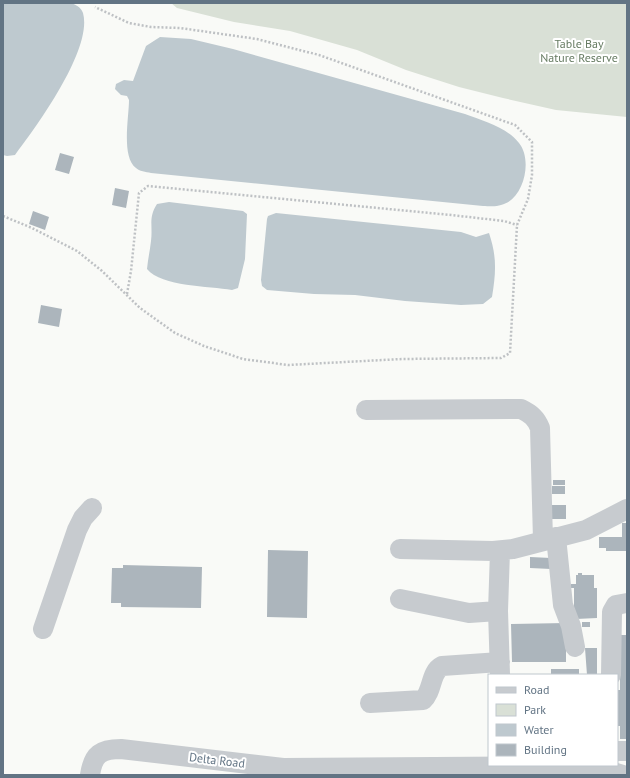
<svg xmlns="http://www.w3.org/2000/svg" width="630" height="778" font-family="'PT Sans',sans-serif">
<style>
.green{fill:#d9e0d6}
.water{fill:#bec9cf}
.building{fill:#acb5bc}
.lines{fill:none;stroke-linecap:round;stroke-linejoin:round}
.path{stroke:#bec1c4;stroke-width:2.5;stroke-dasharray:2 2;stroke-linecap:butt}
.minor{stroke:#c7cbcf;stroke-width:20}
.labels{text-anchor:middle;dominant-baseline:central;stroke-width:4;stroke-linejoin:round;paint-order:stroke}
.park-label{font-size:12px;fill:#667b62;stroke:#fff}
.street-label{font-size:12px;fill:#627484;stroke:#fff}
</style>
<rect width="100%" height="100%" fill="#f9faf7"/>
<path class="green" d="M171,3h456v114l-71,-7 -53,-12 -44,-11 -53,-17 -49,-20 -67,-19 -56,-9 -57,-14z"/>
<path class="water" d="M3,3h68c5,2 10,4 12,10 10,36 -46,113 -68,142l-8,1 -4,-1z
M160,37l31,2 42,10 232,65c18,7 42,13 54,29 14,17 5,57 -18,62 -5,2 -13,1 -18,1l-332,-33c-5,-1 -12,-2 -15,-5 -15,-11 -7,-51 -7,-68l-2,-4 -6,-1 -6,-6 1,-5 8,-4 9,1 13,-35z
M169,202l74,9 4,3 -2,45 -7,29 -6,2c-23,-4 -70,-3 -85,-21 1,-10 3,-19 4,-28 2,-16 -3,-23 6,-37z
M276,213l185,19 15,5 13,-4c8,24 7,39 3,64l-9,7 -22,1 -56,-4 -50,-6 -41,-1 -47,-4 -5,-4 -1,-6 6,-61 1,-3z"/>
<path class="building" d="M60,153l14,4 -5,17 -14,-4z
M115,188l14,3 -3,17 -14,-3z
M33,211l16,6 -4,13 -16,-6z
M41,305l21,4 -3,18 -21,-4z
M553,480h12v5h-12z
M552,486h13v8h-13z
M550,505h16v14h-16z
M622,523h5v28h-21v-3h-7v-11h23z
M268,550l40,1 -1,67 -40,-1z
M530,557l21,1v11l-21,-1z
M123,565l79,2 -1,41 -80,-1v-4h-10l1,-35h11z
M578,573h4v2h12v13h3v30l-21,1 -2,-2v-29h-3v-4h5v-9h2z
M582,622h8v5h-8z
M566,623v39h-54l-1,-38z
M620,635h7v104h-7v-13h-3v-36h3z
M585,648h12v27h-10z
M551,669h28v6h-28z"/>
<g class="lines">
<path class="path" d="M3,216l29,12 45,23 25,20 38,37 35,25 29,13 39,13 45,6 114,-6 99,-1 9,-5 7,-128 11,-26 4,-24v-33l-17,-17 -196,-70 -62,-16 -77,-11 -29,-1 -22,-4 -34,-16
M127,294l4,-23 8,-78 9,-7 303,29 53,6 13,4"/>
<path class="minor" d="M366,410l155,-1c10,5 15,9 19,19l3,112
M556,537l7,68 8,21 4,21
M400,549l93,2 20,-2 73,-19 41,-21
M400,599l69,14 29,-2
M43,629l34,-99 6,-12 9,-10
M500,674l-2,-63 2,-60
M611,675l1,-63 4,-7 11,-2
M370,703l53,-3c10,-9 7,-28 19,-34l58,-4
M617,751h10
M90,775c3,-21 11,-26 31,-26l162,19 301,-2 16,2 23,7"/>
</g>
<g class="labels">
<g class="park-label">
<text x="579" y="43">Table Bay<tspan x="579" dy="14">Nature Reserve</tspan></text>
</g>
<g class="street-label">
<text transform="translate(217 760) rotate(7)">Delta Road</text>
</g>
</g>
<rect width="630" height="778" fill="none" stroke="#627484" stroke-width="8"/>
<rect x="488" y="674" width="130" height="92" fill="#ffffff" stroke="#c0c7ce"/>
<rect x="496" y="687" width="20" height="6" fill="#c7cbcf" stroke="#c0c7ce"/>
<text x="524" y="694" font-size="12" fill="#627484">Road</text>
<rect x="496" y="704" width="20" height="12" fill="#d9e0d6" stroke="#c0c7ce"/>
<text x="524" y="714" font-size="12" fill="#627484">Park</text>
<rect x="496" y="724" width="20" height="12" fill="#bec9cf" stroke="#c0c7ce"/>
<text x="524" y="734" font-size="12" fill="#627484">Water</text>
<rect x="496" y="744" width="20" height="12" fill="#acb5bc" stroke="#c0c7ce"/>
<text x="524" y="754" font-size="12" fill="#627484">Building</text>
</svg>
